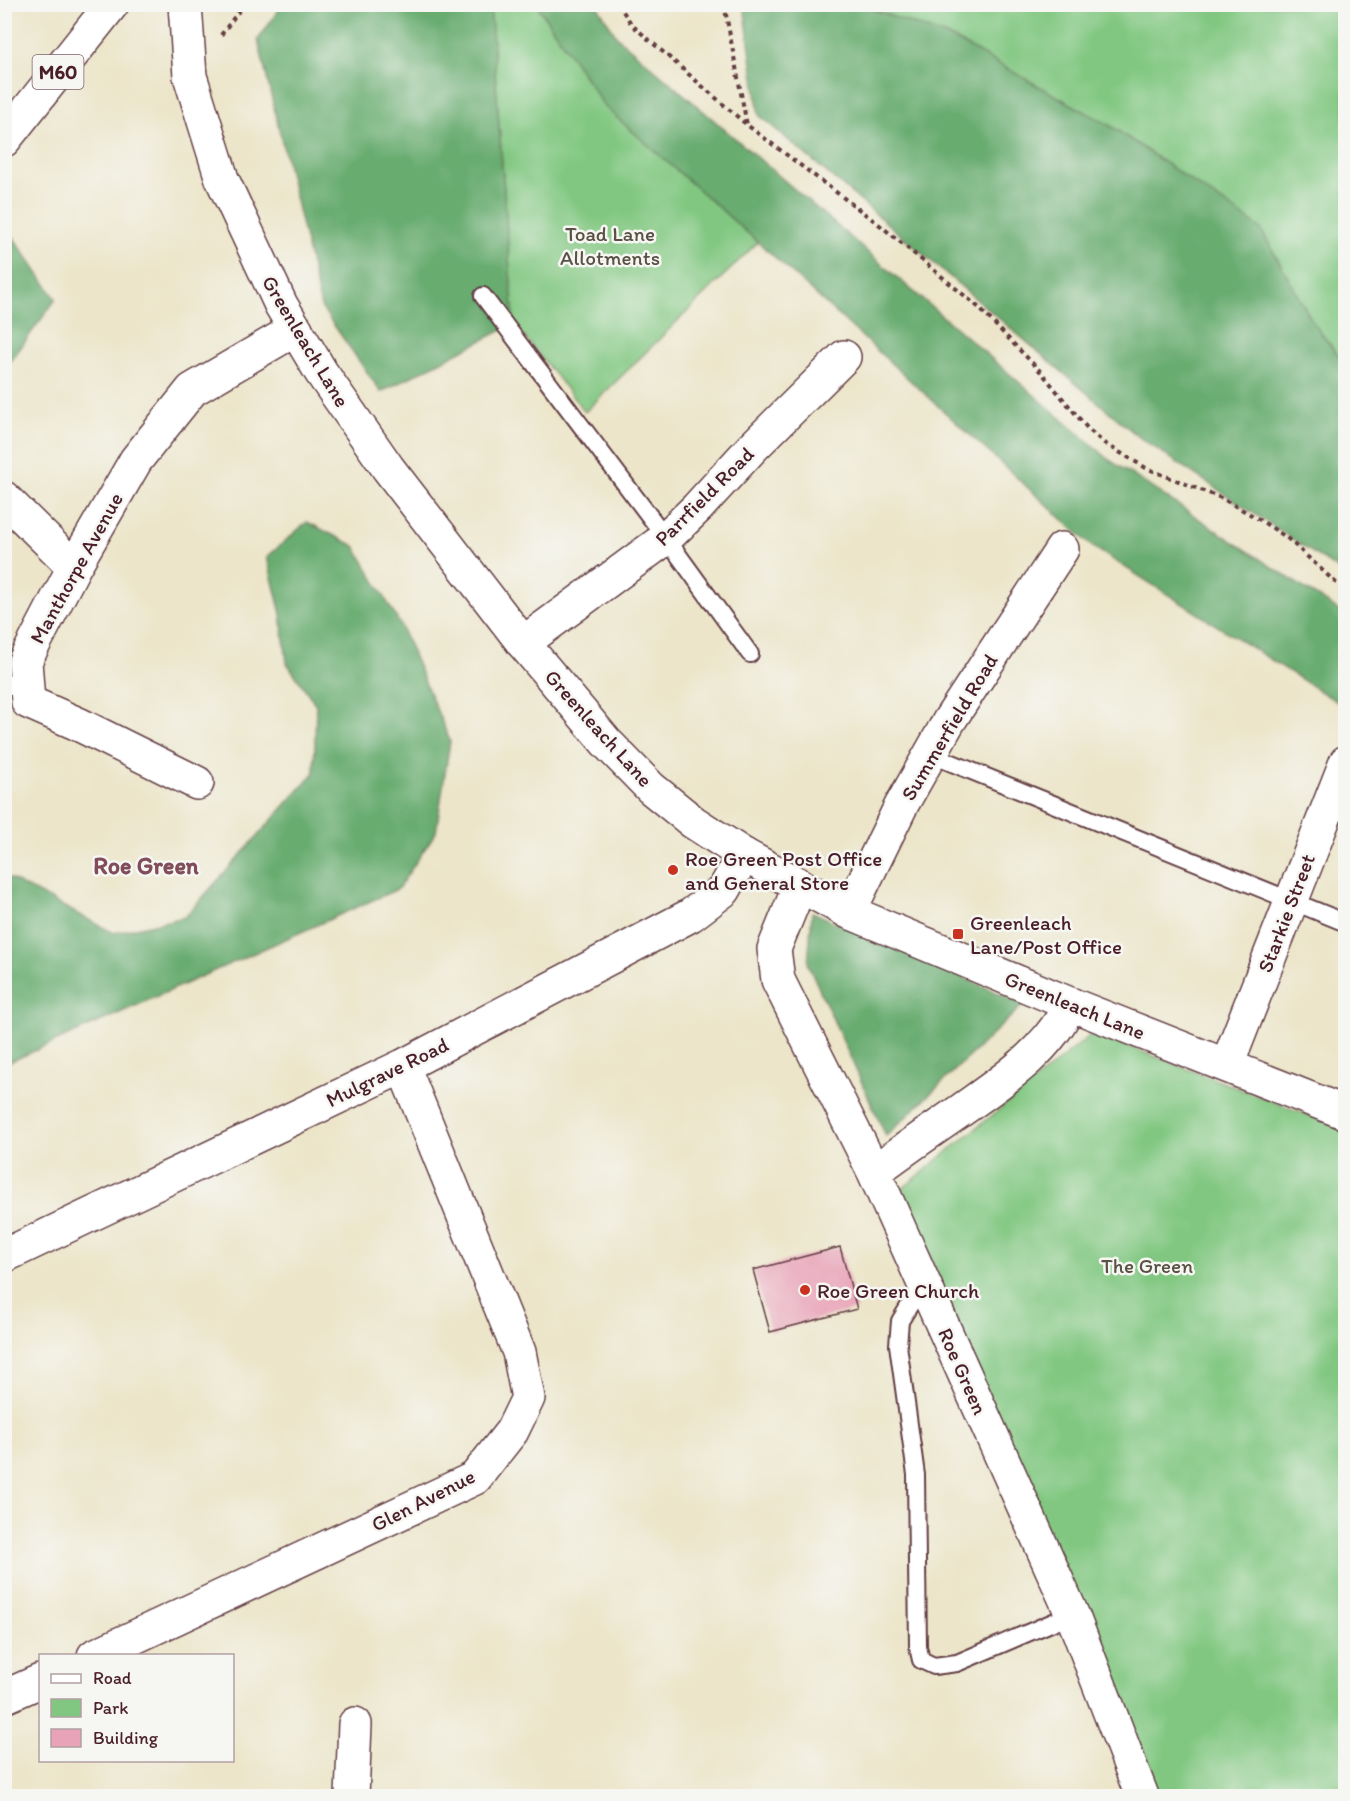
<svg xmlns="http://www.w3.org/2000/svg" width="1350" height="1801" font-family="Itim,sans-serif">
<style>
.green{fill:#81c781;stroke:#667356;stroke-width:1.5}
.forest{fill:#68ac6f;stroke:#59664d;stroke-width:1.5}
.building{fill:#e8a3b8}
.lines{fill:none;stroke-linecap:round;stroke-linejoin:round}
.lane-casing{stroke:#623d43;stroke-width:20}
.street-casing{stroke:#623d43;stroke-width:36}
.secondary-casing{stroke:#623d43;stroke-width:36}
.highway-casing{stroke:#623d43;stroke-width:36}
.path{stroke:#623d43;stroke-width:4;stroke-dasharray:4.5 4.5;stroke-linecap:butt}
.lane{stroke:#fff;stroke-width:16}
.street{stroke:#fff;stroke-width:33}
.secondary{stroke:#fff;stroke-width:33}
.highway{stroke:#fff;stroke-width:33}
.poi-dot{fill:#c8321e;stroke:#f6f6f2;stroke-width:2}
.labels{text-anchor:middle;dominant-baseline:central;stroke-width:5;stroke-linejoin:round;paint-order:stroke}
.shield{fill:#f6f6f2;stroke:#7e6067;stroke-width:1.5}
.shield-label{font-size:20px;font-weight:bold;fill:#4a1f2b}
.park-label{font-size:21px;fill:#5a5145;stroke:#f6f6f2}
.street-label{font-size:21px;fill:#4a1f2b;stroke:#f6f6f2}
.poi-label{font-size:21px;fill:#4a1f2b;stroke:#f6f6f2;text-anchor:start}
.quarter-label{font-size:24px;font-weight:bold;fill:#814d5c;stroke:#f6f6f2}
</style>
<rect width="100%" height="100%" fill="#f6f6f2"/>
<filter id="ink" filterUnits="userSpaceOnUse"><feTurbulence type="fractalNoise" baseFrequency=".0167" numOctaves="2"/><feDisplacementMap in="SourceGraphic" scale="12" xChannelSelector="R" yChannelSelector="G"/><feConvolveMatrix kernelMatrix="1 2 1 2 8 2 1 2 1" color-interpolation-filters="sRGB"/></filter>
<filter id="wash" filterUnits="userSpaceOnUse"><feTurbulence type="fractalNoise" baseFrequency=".008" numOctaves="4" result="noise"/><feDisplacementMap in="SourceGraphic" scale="24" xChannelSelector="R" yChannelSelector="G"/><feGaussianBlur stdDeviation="1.35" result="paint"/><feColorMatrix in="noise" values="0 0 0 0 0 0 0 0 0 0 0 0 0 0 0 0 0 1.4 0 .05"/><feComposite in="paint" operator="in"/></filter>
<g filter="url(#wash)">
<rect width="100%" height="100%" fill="#ece5c9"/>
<path class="green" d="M490,5h47l68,102 153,135 -173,170 -71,-88z
M861,5h484v359l-31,-40 -54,-96 -148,-101 -158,-88z
M1093,1033l252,96v667h-193l-250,-607z"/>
<path class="forest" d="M282,5h208l24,319 -133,68 -60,-85 -63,-267z
M537,5h60l20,32 494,424 234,154v92l-252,-160 -335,-305 -153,-135z
M744,5h117l93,34 158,88 148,101 54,96 31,40v210l-205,-136 -381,-323z
M4,224l52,75 -51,70h-1z
M307,522l48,24 45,78 50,117 -14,91 -38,57 -393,175v-188l109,57 71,-16 129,-144 2,-68 -29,-42 -6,-49 -14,-57z
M812,912l212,92 -138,132 -78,-172z"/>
<g id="blocks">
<path class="building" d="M840,1247l17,62 -87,23 -17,-62z"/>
</g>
</g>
<g filter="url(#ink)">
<use href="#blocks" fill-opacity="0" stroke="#623d43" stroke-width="1.5"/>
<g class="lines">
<g class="lane-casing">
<path id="lane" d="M483,296l183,242 84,116
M4,682l23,11
M930,754l416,169
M926,1289l-15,14 -11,18 -2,24 18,130 2,172 3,13 13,6 23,-3 115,-49"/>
</g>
<g class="street-casing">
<path id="street" d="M4,498l70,69
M523,643l143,-105 31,-30 56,-61 91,-90
M197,783l-119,-59 -50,-22 -3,-41 49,-94 62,-107 56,-70 104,-61
M800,885l-26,64 4,31 96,192 198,442 70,182
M849,912l52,-106 48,-85 113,-172
M1227,1065l119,-303
M874,1172c28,-21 57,-41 86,-61 42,-30 88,-59 110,-107
M4,1256l399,-190 288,-151 33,-25 20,-35
M94,1656l381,-178 37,-47 16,-33 -9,-46 -116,-286
M4,1697l36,-16
M352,1796l3,-72"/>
</g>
<g class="secondary-casing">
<path id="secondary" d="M185,4l5,72 32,103 59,126 40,67 67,96 135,175 83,99 45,46 42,34 51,33 105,57 221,92 276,109"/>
</g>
<g class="highway-casing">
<path id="highway" d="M4,140l108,-136"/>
</g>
<path class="path" d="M618,4l14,21 115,100 134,101 96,80 64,66 47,57 16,14 42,25 75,30 36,20 29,19 60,55
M724,4l23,121
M221,35l23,-31"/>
<use href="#lane" class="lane"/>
<use href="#street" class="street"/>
<use href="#secondary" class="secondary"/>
<use href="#highway" class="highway"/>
</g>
</g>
<g class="poi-dot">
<circle cx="673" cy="870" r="6"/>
<rect x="952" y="928" width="12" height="12" rx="3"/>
<circle cx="805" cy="1290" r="6"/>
</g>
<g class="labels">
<rect class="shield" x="32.5" y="55" width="51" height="34" rx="4.5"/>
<g class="shield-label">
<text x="58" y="72">M60</text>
</g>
<g class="park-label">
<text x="610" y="233">Toad Lane<tspan x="610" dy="24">Allotments</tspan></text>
<text x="1147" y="1265">The Green</text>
</g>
<g class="street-label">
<text transform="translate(306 341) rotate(59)">Greenleach Lane</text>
<text transform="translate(704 496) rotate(-45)">Parrfield Road</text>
<text transform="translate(76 568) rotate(-61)">Manthorpe Avenue</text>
<text transform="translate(949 727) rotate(-59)">Summerfield Road</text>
<text transform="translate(599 728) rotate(48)">Greenleach Lane</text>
<text transform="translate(1286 913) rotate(-69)">Starkie Street</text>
<text transform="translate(1075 1005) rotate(22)">Greenleach Lane</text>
<text transform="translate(387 1072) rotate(-26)">Mulgrave Road</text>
<text transform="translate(963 1371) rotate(66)">Roe Green</text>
<text transform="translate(423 1500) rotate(-27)">Glen Avenue</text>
</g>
<g class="poi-label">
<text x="685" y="858">Roe Green Post Office<tspan x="685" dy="24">and General Store</tspan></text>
<text x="970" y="922">Greenleach<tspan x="970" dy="24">Lane/Post Office</tspan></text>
<text x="817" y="1290">Roe Green Church</text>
</g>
<g class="quarter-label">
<text x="146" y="865">Roe Green</text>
</g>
</g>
<rect width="1350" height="1801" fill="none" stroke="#f6f6f2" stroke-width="24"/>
<rect x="39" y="1654" width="195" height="108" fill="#f6f6f2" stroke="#b1a0a2" stroke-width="1.5"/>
<rect x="51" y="1674" width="30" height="9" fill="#ffffff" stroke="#b1a0a2" stroke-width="1.5"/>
<text x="93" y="1684" font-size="18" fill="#4a1f2b">Road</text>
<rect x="51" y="1699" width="30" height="18" fill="#81c781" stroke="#b1a0a2" stroke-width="1.5"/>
<text x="93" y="1714" font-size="18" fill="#4a1f2b">Park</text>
<rect x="51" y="1729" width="30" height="18" fill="#e8a3b8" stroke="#b1a0a2" stroke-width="1.5"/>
<text x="93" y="1744" font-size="18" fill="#4a1f2b">Building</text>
</svg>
